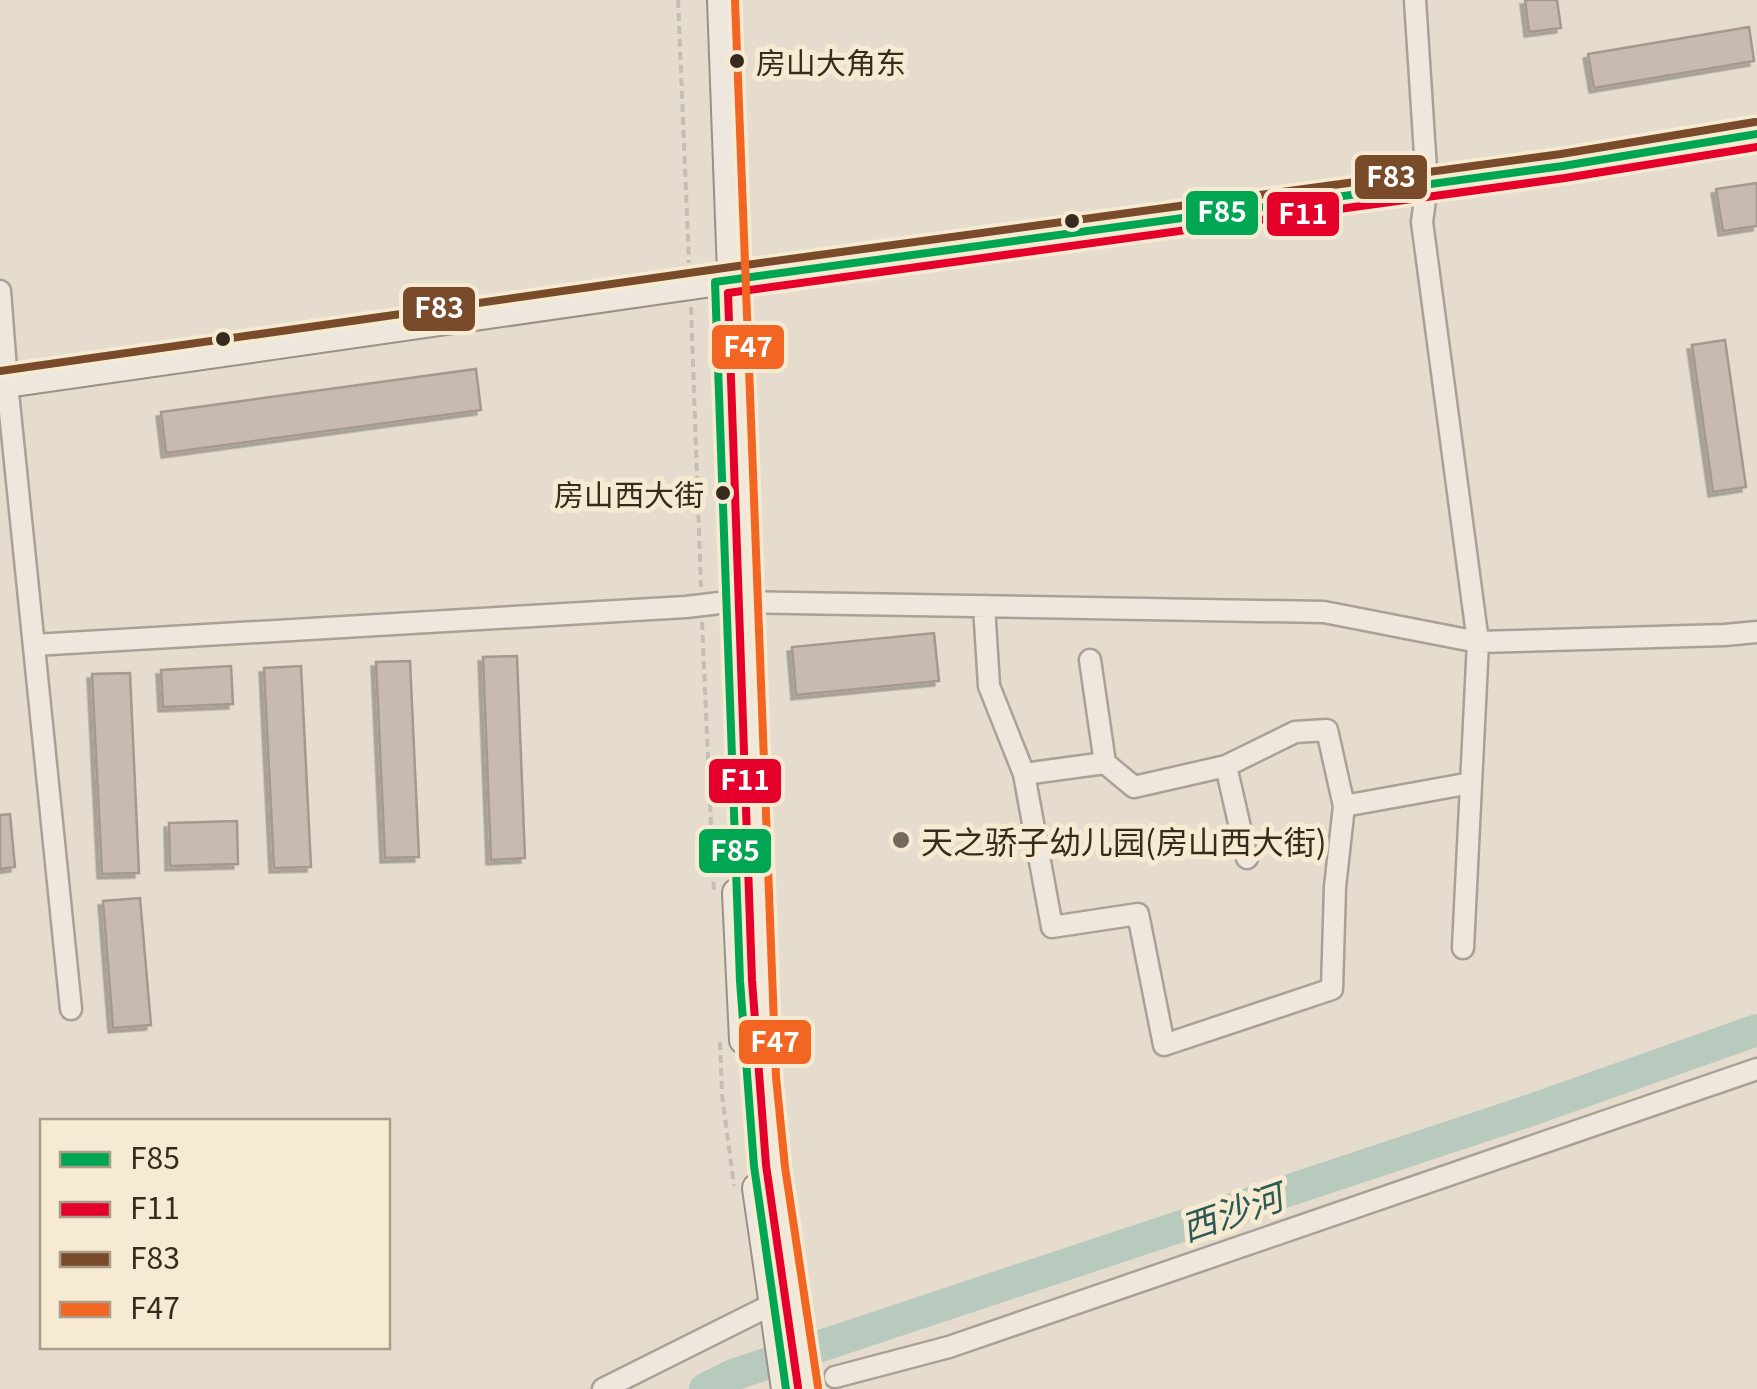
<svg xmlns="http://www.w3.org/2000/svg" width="1757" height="1389" font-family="Georgia,'Noto Sans SC',serif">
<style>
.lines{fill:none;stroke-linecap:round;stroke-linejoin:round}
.river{stroke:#b8c9be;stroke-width:32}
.building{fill:#c8baae;stroke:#a5988c;stroke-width:2.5;filter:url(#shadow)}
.street-casing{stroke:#aaa196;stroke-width:25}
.secondary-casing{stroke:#9a9186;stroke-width:32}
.path{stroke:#c5beb5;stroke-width:4;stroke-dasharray:8 5;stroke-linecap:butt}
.street{stroke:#ede7de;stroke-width:20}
.secondary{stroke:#ede7de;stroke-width:28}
.bus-1-casing{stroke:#f6ead2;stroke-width:15}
.bus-2-casing{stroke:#f6ead2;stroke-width:15}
.bus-3-casing{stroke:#f6ead2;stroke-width:15}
.bus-4-casing{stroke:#f6ead2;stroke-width:15}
.bus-1{stroke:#00a651;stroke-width:8}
.bus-2{stroke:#e4002b;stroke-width:8}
.bus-3{stroke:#7a4b2a;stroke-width:8}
.bus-4{stroke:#f26522;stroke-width:8}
.bus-dot{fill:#392a1e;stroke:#f6ead2;stroke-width:4}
.poi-dot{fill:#75685b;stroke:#f6ead2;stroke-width:4}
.labels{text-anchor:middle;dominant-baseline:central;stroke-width:10;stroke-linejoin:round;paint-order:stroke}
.bus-label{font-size:30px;fill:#392a1e;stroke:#f6ead2;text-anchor:start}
.poi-label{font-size:32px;fill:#392a1e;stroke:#f6ead2;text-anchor:start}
.water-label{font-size:35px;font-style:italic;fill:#2d5954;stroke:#f6ead2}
.line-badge{stroke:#f6ead2;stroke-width:4}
.badge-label{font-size:28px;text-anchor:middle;font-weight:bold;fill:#fff}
</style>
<defs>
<filter id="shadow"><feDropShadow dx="-4.5" dy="4.5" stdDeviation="0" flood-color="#0004"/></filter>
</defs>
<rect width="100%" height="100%" fill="#e5dccd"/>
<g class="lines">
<path class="river" d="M705,1389l28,-14 792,-263 232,-82"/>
</g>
<path class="building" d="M1525,0h32l4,28 -32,4z
M1749,27l5,34 -160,27 -6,-34z
M1757,183v43l-34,5 -7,-42z
M1725,340l21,147 -33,5 -21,-147z
M476,369l5,41 -315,43 -5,-41z
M934,633l5,48 -143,14 -4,-48z
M517,656l8,202 -34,2 -8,-203z
M410,661l9,196 -34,1 -9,-196z
M231,666l2,38 -70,3 -2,-37z
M301,666l10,201 -37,1 -10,-200z
M130,673l9,200 -37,1 -10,-200z
M10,814l5,53 -15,2v-54z
M237,821l1,43 -68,2 -1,-43z
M140,898l11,127 -38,3 -10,-127z"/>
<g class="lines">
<g class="street-casing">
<path id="street" d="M1415,0l12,185 -5,37 56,420 -15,306
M0,291l7,92 64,626
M984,606l5,80 35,88 28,153 86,-13 26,131 168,-56 3,-102 9,-81 127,-23
M34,645l652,-38 42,-5 596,10 154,30 247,-7 32,-3
M1090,660l15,103
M1226,766l21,92
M1024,774l81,-11 29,24 92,-21 69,-34 32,-2 17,76
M835,1377l114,-30 808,-278
M603,1389l170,-85"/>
</g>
<g class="secondary-casing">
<path id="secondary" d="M722,0l22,602 20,476 9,91 33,220
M0,384l733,-105 830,-113 194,-32
M737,893l7,147
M757,1188l29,201"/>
</g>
<path class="path" d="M678,0l11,263
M691,307l10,280
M702,622l12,270
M720,1042l2,53 12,91"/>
<use href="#street" class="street"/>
<use href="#secondary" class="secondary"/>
<g class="bus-1-casing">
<path id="bus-1" d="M786,1389l-32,-223 -14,-185 -25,-699 848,-116 194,-32"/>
</g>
<g class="bus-2-casing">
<path id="bus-2" d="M798,1387l-32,-222 -14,-185 -24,-687 837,-115 192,-31"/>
</g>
<g class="bus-3-casing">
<path id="bus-3" d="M0,371l731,-104 830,-113 194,-32"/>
</g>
<g class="bus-4-casing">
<path id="bus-4" d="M735,0l41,1077 9,90 33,220"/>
</g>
<use href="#bus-1" class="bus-1"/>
<use href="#bus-2" class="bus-2"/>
<use href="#bus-3" class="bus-3"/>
<use href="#bus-4" class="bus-4"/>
</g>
<g class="bus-dot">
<circle cx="737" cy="61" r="9"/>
<circle cx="1072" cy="221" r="9"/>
<circle cx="223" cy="339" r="9"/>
<circle cx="723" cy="493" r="9"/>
</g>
<circle class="poi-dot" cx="901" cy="840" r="10"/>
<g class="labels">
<g class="bus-label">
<text x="756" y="61">房山大角东</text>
<text x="704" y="493" text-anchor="end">房山西大街</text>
</g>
<g class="poi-label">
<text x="921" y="840">天之骄子幼儿园(房山西大街)</text>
</g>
<g class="water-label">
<text transform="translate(1231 1210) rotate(-19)">西沙河</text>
</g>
</g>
<g class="line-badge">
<rect x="1353" y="153" width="76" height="48" rx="10" fill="#7a4b2a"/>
<rect x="1184" y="189" width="76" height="48" rx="10" fill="#00a651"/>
<rect x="1265" y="190" width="76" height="48" rx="10" fill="#e4002b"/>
<rect x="401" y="285" width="76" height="48" rx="10" fill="#7a4b2a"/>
<rect x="710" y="323" width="76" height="48" rx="10" fill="#f26522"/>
<rect x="707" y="757" width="76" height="48" rx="10" fill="#e4002b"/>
<rect x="697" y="827" width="76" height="48" rx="10" fill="#00a651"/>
<rect x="737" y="1018" width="76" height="48" rx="10" fill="#f26522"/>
</g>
<g class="badge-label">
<text x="1391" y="187">F83</text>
<text x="1222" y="222">F85</text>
<text x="1303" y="224">F11</text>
<text x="439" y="318">F83</text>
<text x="748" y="357">F47</text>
<text x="745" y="790">F11</text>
<text x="735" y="861">F85</text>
<text x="775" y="1052">F47</text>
</g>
<rect x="40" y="1119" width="350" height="230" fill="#f6ead2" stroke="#aa9d8a" stroke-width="2.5"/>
<rect x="60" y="1152" width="50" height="15" fill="#00a651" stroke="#aa9d8a" stroke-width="2.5"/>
<text x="130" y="1169" font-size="30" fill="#392a1e">F85</text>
<rect x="60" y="1202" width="50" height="15" fill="#e4002b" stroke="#aa9d8a" stroke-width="2.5"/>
<text x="130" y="1219" font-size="30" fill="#392a1e">F11</text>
<rect x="60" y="1252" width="50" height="15" fill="#7a4b2a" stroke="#aa9d8a" stroke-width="2.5"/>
<text x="130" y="1269" font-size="30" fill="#392a1e">F83</text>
<rect x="60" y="1302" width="50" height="15" fill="#f26522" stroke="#aa9d8a" stroke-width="2.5"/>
<text x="130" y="1319" font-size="30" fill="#392a1e">F47</text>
</svg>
